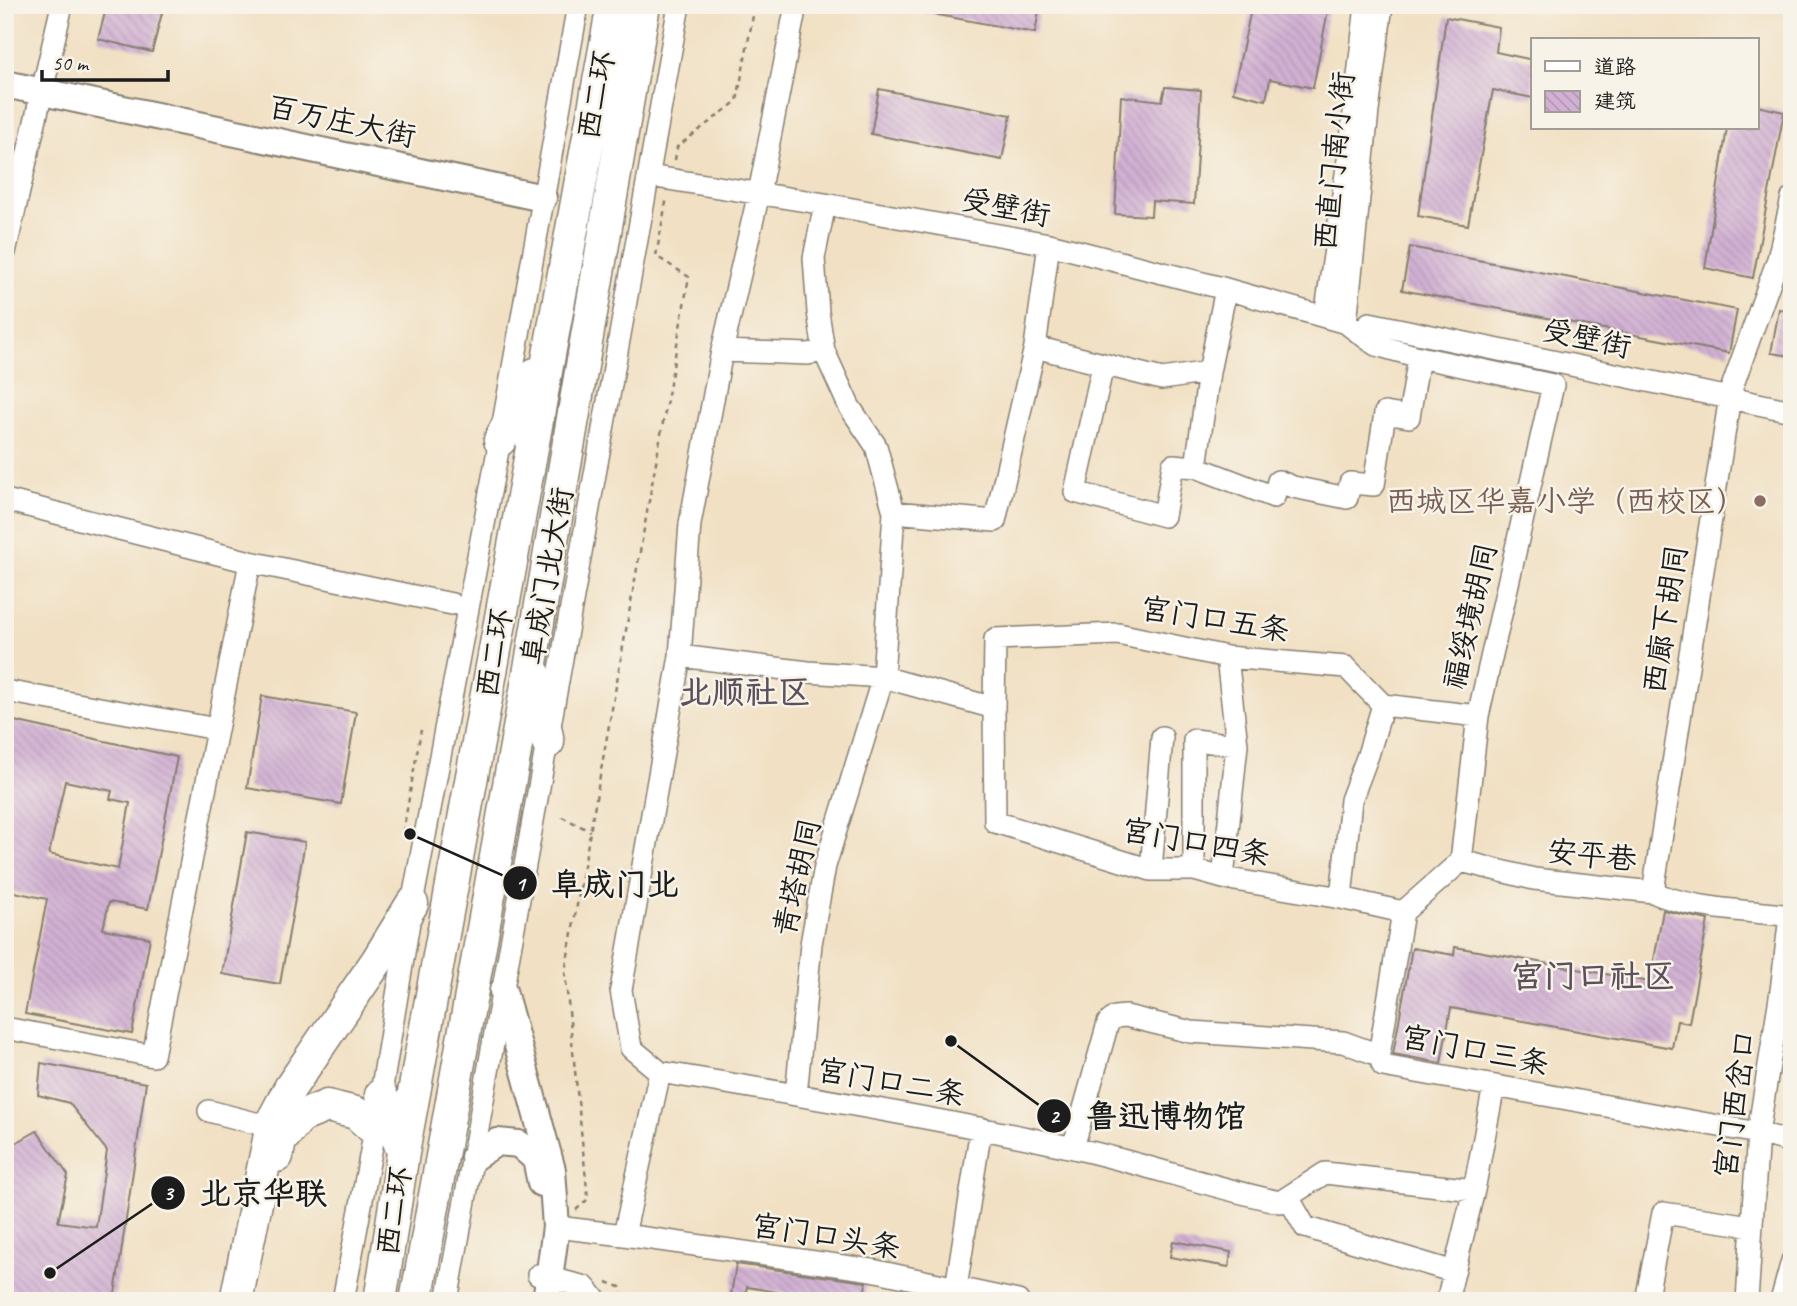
<svg xmlns="http://www.w3.org/2000/svg" width="1797" height="1306" font-family="Caveat,'LXGW WenKai TC',sans-serif">
<style>
.building{fill:url(#building-back-hatch);fill-rule:evenodd}
.lines{fill:none;stroke-linecap:round;stroke-linejoin:round}
.minor-casing{stroke:#867e70;stroke-width:24}
.major-casing{stroke:#867e70;stroke-width:30}
.highway-casing{stroke:#867e70;stroke-width:35}
.path{stroke:#867e70;stroke-width:2.5;stroke-dasharray:5 5;stroke-linecap:butt}
.minor{stroke:#fff;stroke-width:21}
.major{stroke:#fff;stroke-width:26}
.highway{stroke:#fff;stroke-width:32}
.education-dot{fill:#8d6e63;stroke:#f7f3e8;stroke-width:2.5}
.labels{text-anchor:middle;dominant-baseline:central;stroke-width:5;stroke-linejoin:round;paint-order:stroke}
.street-label{font-size:30px;fill:#1c1c1c;stroke:#f7f3e8}
.education-label{font-size:30px;fill:#785e54;stroke:#f7f3e8;text-anchor:end}
.quarter-label{font-size:33px;font-weight:bold;fill:#5b505c;stroke:#f7f3e8}
.leader{fill:none;stroke:#1c1c1c;stroke-width:2.5}
.callout-dot{fill:#1c1c1c;stroke:#f7f3e8;stroke-width:2.5}
.mark-label{font-size:21px;text-anchor:middle;font-weight:bold;fill:#fff}
.callout-label{font-size:32px;text-anchor:middle;font-weight:bold;fill:#1c1c1c;stroke:#f7f3e8;stroke-width:5;stroke-linejoin:round;paint-order:stroke}
</style>
<defs>
<pattern id="building-back-hatch" width="6" height="6" patternUnits="userSpaceOnUse" patternTransform="scale(1.75)"><rect width="6" height="6" fill="#d1b0d3"/><path d="M-1 5l2 2M0 0l6 6M5-1l2 2" fill="none" stroke="#b397b5"/></pattern>
</defs>
<rect width="100%" height="100%" fill="#f7f3e8"/>
<filter id="ink" filterUnits="userSpaceOnUse"><feTurbulence type="fractalNoise" baseFrequency=".0143" numOctaves="2"/><feDisplacementMap in="SourceGraphic" scale="14" xChannelSelector="R" yChannelSelector="G"/><feConvolveMatrix kernelMatrix="1 2 1 2 8 2 1 2 1" color-interpolation-filters="sRGB"/></filter>
<filter id="wash" filterUnits="userSpaceOnUse"><feTurbulence type="fractalNoise" baseFrequency=".00686" numOctaves="4" result="noise"/><feDisplacementMap in="SourceGraphic" scale="28" xChannelSelector="R" yChannelSelector="G"/><feGaussianBlur stdDeviation="1.57" result="paint"/><feColorMatrix in="noise" values="0 0 0 0 0 0 0 0 0 0 0 0 0 0 0 0 0 1.4 0 .05"/><feComposite in="paint" operator="in"/></filter>
<g filter="url(#wash)">
<rect width="100%" height="100%" fill="#f1e0c3"/>
<g id="blocks">
<path class="building" d="M107,5h57l-12,47 -54,-13z
M923,5h117l-5,28 -113,-21z
M1252,5h16l25,6 1,-6h35l-16,83 -43,-9 -4,21 -33,-8z
M1446,17l53,10 -3,25 37,8v38l-40,-8 -25,135 -50,-9z
M1165,87l36,3 -7,114 -42,-3 -1,15 -36,-2 6,-118 41,5z
M879,89l132,26 -9,45 -131,-26z
M1757,106l27,6 -31,166 -48,-10 22,-140h30z
M1410,247l327,63 -8,43 -327,-63z
M1779,309l13,2v45l-21,-3z
M262,696l94,16 -15,92 -94,-16z
M5,719l172,38 -29,152 -39,-7 -6,27 47,9 -18,96 -107,-20 22,-115 -42,-9zM65,781l47,10 -2,8 20,4 -12,66 -69,-15z
M247,832l58,10 -25,142 -58,-10z
M1663,910l45,10 -19,103 -12,-2 -5,27 -221,-40 -10,55 -48,-9 19,-106 42,7 1,-8 195,35z
M41,1063l105,20 -32,218h-69l-40,-7v-145l32,-18 31,44 -10,47 38,5 11,-76 -38,-48 -31,-8z
M1173,1241l58,11 -2,15 -59,-10z
M736,1264l130,18 -2,19h-32l-85,-14 -3,14h-14z"/>
</g>
</g>
<g filter="url(#ink)">
<use href="#blocks" fill-opacity="0" stroke="#867e70" stroke-width="2"/>
<g class="lines">
<g class="minor-casing">
<path id="minor" d="M649,176l176,28 224,40 177,45 120,34 30,22 43,12 134,28 -75,331 -17,145
M5,252l57,-247
M1226,289l-17,83 -13,95 78,30 4,-16 15,6 54,11 3,-15 24,2 11,-72 24,4 10,-60
M1325,317l26,-177 15,-135
M1346,323l22,-212 14,-106
M1369,323l423,88
M1035,347l14,-103
M722,351l86,3 16,-3 -6,-39 -4,-54 11,-54
M1103,365l-28,127 89,24 9,-51 23,2
M5,500l245,62
M894,512l101,9 40,-174 127,32 47,-7
M680,656l128,16 75,5 111,31 1,114 156,48h43l29,8 118,20 62,14
M5,691l212,38
M994,708l1,-69 123,-5 109,23 119,10 37,38 95,11
M1151,870l11,-133
M1194,870v-130l43,5
M1223,878l14,-133 -10,-88
M1653,892l78,-502 47,-131 14,-61
M1341,898l10,-98 17,-45 15,-50
M1403,912l58,-51 73,18 119,13c35,17 99,19 139,24
M5,1028l148,28 97,-494 202,42
M1379,1055l24,-143
M660,1072c137,23 273,45 409,75 70,15 140,40 211,55l45,-29 149,17
M796,1095l15,-151 14,-78 58,-189 11,-165 -18,-66 -27,-40 -25,-55
M209,1111l50,13
M1073,1148l35,-125 7,-6 11,-1 65,16 152,10 36,13 4,11 375,67 34,9
M1288,1197l17,30 149,45
M556,1227l68,8 36,-163 -29,-24 -10,-58 59,-334 10,-132 32,-173 37,-158 37,-188
M624,1235l248,35 146,31
M538,1275l47,12 12,14
M343,1301l32,-171 37,-226 88,-464 78,-435
M447,1301l232,-1296
M954,1301l27,-173
M1447,1301l27,-111 20,-104
M1646,1301l17,-88 88,13
M1747,1301l11,-168 23,-142 9,-75
M1781,1301l11,-40"/>
</g>
<g class="major-casing">
<path id="major" d="M5,84l538,114
M503,991l49,179 4,57 -10,74
M474,1157l23,-15 22,2 17,15 5,24"/>
</g>
<g class="highway-casing">
<path id="highway" d="M500,440l35,-66
M535,675l13,67
M381,1095l21,54
M277,1156l3,-15 20,-24 27,-11 29,7 19,17
M236,1301l37,-181 17,-32 87,-127 35,-57
M380,1301l23,-148 210,-1148
M416,1301l116,-644 112,-652"/>
</g>
<path class="path" d="M675,160l2,-13 60,-46 18,-96
M562,817l28,14
M403,832l18,-102
M576,1210l12,-11 -23,-227 124,-695 -33,-21 11,-59
M607,1282l13,5 3,14"/>
<use href="#minor" class="minor"/>
<use href="#major" class="major"/>
<use href="#highway" class="highway"/>
</g>
</g>
<circle class="education-dot" cx="1760" cy="501" r="7"/>
<g class="labels">
<g class="street-label">
<text transform="translate(596 95) rotate(-79)">西二环</text>
<text transform="translate(342 121) rotate(12)">百万庄大街</text>
<text transform="translate(1334 161) rotate(-84)">西直门南小街</text>
<text transform="translate(1006 207) rotate(11)">受壁街</text>
<text transform="translate(1587 338) rotate(12)">受壁街</text>
<text transform="translate(547 576) rotate(-80)">阜成门北大街</text>
<text transform="translate(1470 616) rotate(-77)">福绥境胡同</text>
<text transform="translate(1215 619) rotate(9)">宫门口五条</text>
<text transform="translate(1665 619) rotate(-81)">西廊下胡同</text>
<text transform="translate(494 653) rotate(-80)">西二环</text>
<text transform="translate(1196 842) rotate(10)">宫门口四条</text>
<text transform="translate(1592 855) rotate(6)">安平巷</text>
<text transform="translate(797 877) rotate(-77)">青塔胡同</text>
<text transform="translate(1475 1050) rotate(11)">宫门口三条</text>
<text transform="translate(891 1082) rotate(10)">宫门口二条</text>
<text transform="translate(1735 1104) rotate(-82)">宫门西岔口</text>
<text transform="translate(394 1211) rotate(-81)">西二环</text>
<text transform="translate(826 1236) rotate(9)">宫门口头条</text>
</g>
<g class="education-label">
<text x="1746" y="501">西城区华嘉小学（西校区）</text>
</g>
<g class="quarter-label">
<text x="745" y="692">北顺社区</text>
<text x="1593" y="976">宫门口社区</text>
</g>
</g>
<path class="leader" d="M410 834L520 883M951 1041L1054 1116M50 1273L168 1193"/>
<g class="callout-dot">
<circle cx="410" cy="834" r="7"/>
<circle cx="951" cy="1041" r="7"/>
<circle cx="50" cy="1273" r="7"/>
<circle cx="520" cy="883" r="18"/>
<circle cx="1054" cy="1116" r="18"/>
<circle cx="168" cy="1193" r="18"/>
</g>
<g class="mark-label">
<text x="520" y="891">1</text>
<text x="1054" y="1123">2</text>
<text x="168" y="1200">3</text>
</g>
<g class="callout-label">
<text x="615" y="895">阜成门北</text>
<text x="1166" y="1127">鲁迅博物馆</text>
<text x="263" y="1204">北京华联</text>
</g>
<rect width="1797" height="1306" fill="none" stroke="#f7f3e8" stroke-width="28"/>
<rect x="1531" y="38" width="228" height="91" fill="#f7f3e8" stroke="#9f9d96" stroke-width="2"/>
<rect x="1545" y="61" width="35" height="10" fill="#ffffff" stroke="#9f9d96" stroke-width="2"/>
<text x="1594" y="74" font-size="21" fill="#1c1c1c">道路</text>
<rect x="1545" y="91" width="35" height="21" fill="url(#building-back-hatch)" stroke="#9f9d96" stroke-width="2"/>
<text x="1594" y="108" font-size="21" fill="#1c1c1c">建筑</text>
<path d="M42 70v10h126v-10" fill="none" stroke="#1c1c1c" stroke-width="3.5"/>
<text x="52" y="70" font-size="21" fill="#1c1c1c" stroke="#f7f3e8" stroke-width="5" paint-order="stroke">50 m</text>
</svg>
